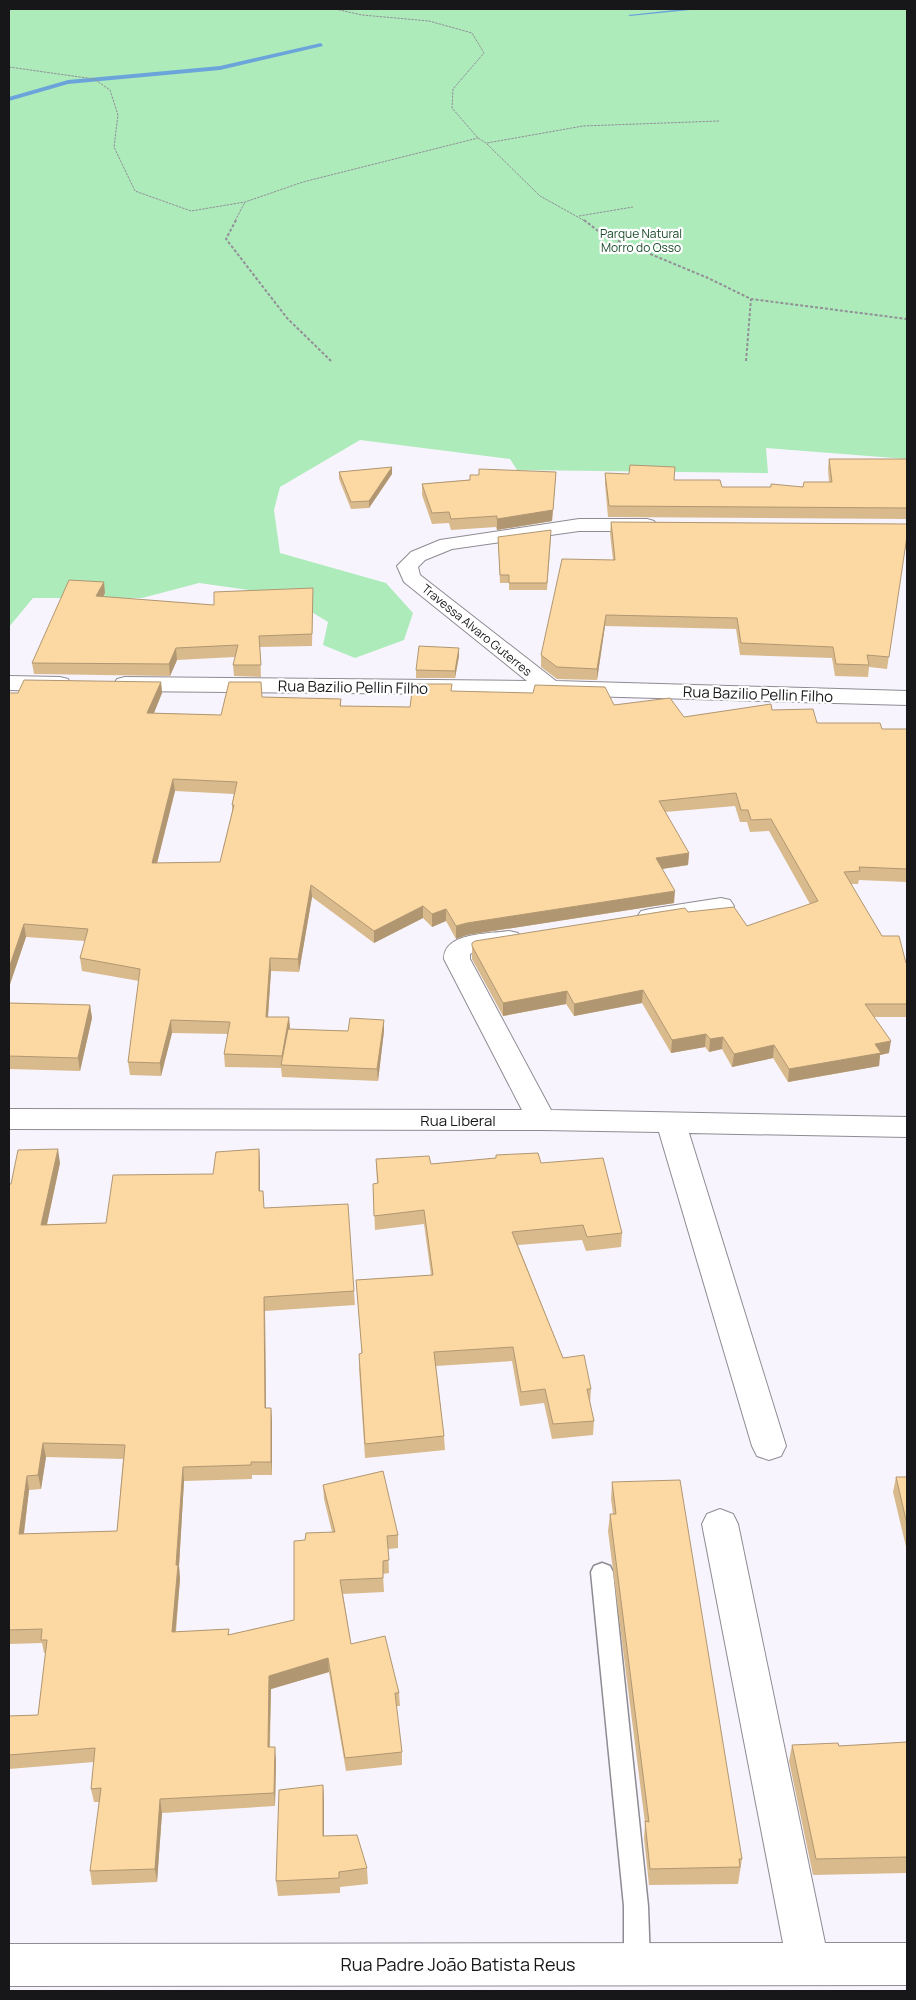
<svg xmlns="http://www.w3.org/2000/svg" width="916" height="2000" font-family="Manrope,sans-serif">
<style>
.green{fill:#adebbb}
.lines{fill:none;stroke-linecap:round;stroke-linejoin:round}
.stream{fill:#6ba4da;fill-rule:evenodd}
.service-casing{stroke:#8e8b93;stroke-width:3}
.minor-casing{stroke:#8e8b93;stroke-width:2}
.path-far1{stroke:#928f96;stroke-width:1;stroke-dasharray:2.5 1;stroke-linecap:butt}
.path{stroke:#928f96;stroke-width:2;stroke-dasharray:3 2;stroke-linecap:butt}
.service{fill:#fff;fill-rule:evenodd}
.minor{fill:#fff;fill-rule:evenodd}
.wall{fill:#d9ba8c;fill-rule:evenodd}
.shaded-wall{fill:#b09772}
.building{fill:#fcd8a3;stroke:#b09772;fill-rule:evenodd}
.labels{text-anchor:middle;dominant-baseline:central;stroke-width:4.5;stroke-linejoin:round;paint-order:stroke}
.far-park-label{font-size:12px;fill:#1c4d2b;stroke:#fff}
.far-street-label{font-size:12px;fill:#171619;stroke:#fff}
.street-label{font-size:15px;fill:#171619;stroke:#fff}
.near-street-label{font-size:18px;fill:#171619;stroke:#fff}
</style>
<rect width="100%" height="100%" fill="#f8f4fd"/>
<path class="green" d="M9,9h898v450l-141,-11 2,25 -251,-3 -7,-11 -150,-19 -80,47 -6,23 6,43 106,30 27,30 -9,27 -49,18 -32,-13 5,-23 -44,-27 -85,-12 -57,15h-109l-24,29z"/>
<g class="lines">
<path class="stream" d="M684,9h16l-70,7 -2,-1z
M321,43l2,3 -103,24 -152,14 -59,17v-4l59,-17 152,-14z"/>
<g class="service-casing">
<path id="service" d="M602,1563l8,3 3,6 35,334 2,58 -4,9 -9,3 -9,-3 -4,-9v-58l-33,-334 3,-6z"/>
</g>
<g class="minor-casing">
<path id="minor" d="M579,519h68l7,2 3,4 -3,4 -7,2h-68l-127,18 -27,11 -7,7 2,8 136,106 351,10v14l-357,-10 -425,-4 -8,-2 -3,-5 3,-5 8,-2 402,4 -123,-99 -7,-16 14,-14 29,-12z
M9,676l51,1 8,2 3,5 -3,5 -8,2 -51,-1z
M721,898l9,2 4,6 -4,6 -80,13 -9,-2 -4,-6 4,-6 9,-2z
M509,931l9,2 4,6 -4,6 -44,7 -4,2v5l81,151 356,7v20l-218,-4 97,313 -5,10 -12,4 -12,-4 -5,-10 -93,-314 -117,-2 -533,-1v-20l513,1 -78,-151c0,-27 45,-25 65,-28z
M720,1509l13,5 5,10 87,419h82v42l-898,1v-42l774,-1 -81,-419 5,-10z"/>
</g>
<path class="path-far1" d="M335,9l27,6 67,6 43,12 12,20 -31,36 -1,19 26,30 8,5 54,53 45,25
M9,67l85,12 16,11 8,25 -4,32 21,44 56,20 54,-9 58,-20 175,-44
M487,143l96,-17 136,-5
M579,216l54,-9
M235,221l10,-19"/>
<path class="path" d="M236,220l-10,19 61,79 44,43
M584,220l18,14 106,44 43,21 156,20
M746,361l5,-62"/>
<use href="#service" class="service"/>
<use href="#minor" class="minor"/>
</g>
<path class="wall" d="M829,459h78v60l-299,-2 -3,-33v-11l69,7 48,7h81l26,-5 -1,-13z
M392,467v7l-23,34 -18,1 -12,-30v-7z
M556,472l-4,49 -55,9 -1,-3 -45,3 -2,-7 -17,1 -10,-29v-11z
M611,522l296,2v30l-2,-7 -18,122 -18,-2 -1,10 -33,-1 -3,-18 -92,-3 -4,-26 -131,-3 -8,54 -40,-1 -16,-12v-12l72,-95 -3,-27z
M498,537h53l-4,53h-38v-7h-9z
M313,588l-1,58 -52,1 1,30 -27,-1 -1,-11 2,-8 -58,3 -7,16 -136,-2 -2,-11 73,-70 -2,4 111,8z
M459,656l-4,22h-39v-8z
M161,682l1,11 -8,20 67,2 41,-18 79,2v7l69,1 42,-16 162,14 70,12 88,-7 45,13 65,6h25v153l-48,-2 -1,4h-7l31,52 24,27h1v54h-33l15,36 -9,2 -1,11 -91,16 -15,-24 -41,9 -10,-18 -13,3 -4,-5 -34,6 -29,-50 -68,13 -8,-12 -63,12 -31,-57v-16l216,-31 59,14 63,-22 -41,-73 -19,1 -3,-10h-7l-5,-16 -70,6 24,41 -1,12 -26,4 12,34 -207,32 -11,4 -10,-18 -14,6 -9,-9 -49,25 -62,-46 -13,75 -28,-1 -3,46h21l1,12 58,2 36,-11v11l-6,50 -96,-4 -1,-9 -56,-1 -1,-13 4,-20 -56,-1 -11,43 -31,-1 -2,-13 11,-81 -57,-10 -2,-13 5,-17 -59,-4 -17,50 9,-294zM175,791l59,3 -2,11v7l-12,50 -63,1z
M9,1003l81,2 2,13 -12,53 -71,-2z
M259,1149l1,42 4,17 90,83 1,14 -90,6 1,97h5l1,14v53h-20v4l-68,2 -5,85 1,13 -4,53 53,-3v6l65,-15 11,-80 27,-8 -8,-33 -1,-14 75,50v13l-10,1 1,24 -6,1 1,18 -41,2 8,50 48,49 1,13h-4l6,46v13l-56,6 -17,-99 -58,17 -1,58 6,13 -1,46 -113,7 -5,69 -65,3 -2,-14 10,-69h-6l-3,-13 3,-27 -85,7v-53l29,-1 8,-62h-2l-2,-10 -33,1v-460h2l49,-21 -13,61 59,-1 107,-49zM46,1457l77,2 -6,72 -93,3 5,-44 12,-1z
M496,1155l45,8 81,70 -1,14 -35,4 -4,-11 -64,5 45,113 28,31 -1,14 4,18 -1,14 -41,4 -8,-36 -24,3 -8,-45 -76,5 8,70 1,14 -80,8 -6,-90 3,-14 -6,-74 75,-5 -7,-51 -49,6 -2,-46 4,-1 -1,-24 55,5 65,-6z
M896,1477h11v74l-14,-59z
M612,1482l130,377 -4,25 -89,1 -5,-47 1,-15 -37,-292 2,-17h3l-2,-15z
M907,1742v131l-94,2 -24,-114 3,-16 47,1z
M323,1785l1,16v35l43,32 1,16 -28,3v6l-62,3 -2,-15z"/>
<path class="shaded-wall" d="M392,467v7l-23,34v-7z
M556,472l-4,49 -55,9v-11z
M104,582l1,11 -8,14 -1,-11z
M606,615l-1,11 -8,54v-11z
M176,648l1,12 -7,16 -1,-12z
M459,648v8l-4,22v-7z
M161,682l1,11 -13,32 -2,-12z
M173,779l2,12 -21,84 -2,-12z
M689,853l-1,12 -33,5 1,-12z
M311,885l1,12 -13,75 -1,-13z
M675,891l-1,12 -207,32 -11,4v-13l11,-3z
M423,906v12l-49,25v-12z
M446,909v12l-14,6v-13z
M24,924l2,13 -17,50v-19z
M270,958l1,13 -4,59 -1,-13z
M643,990l-1,13 -68,13v-12z
M567,991l-1,13 -63,12v-13z
M90,1005l2,13 -12,53 -2,-13z
M289,1017l1,13 -8,35v-9z
M171,1020l1,13 -11,43 -1,-13z
M384,1020v11l-6,50 -1,-12z
M706,1034l-1,13 -34,6 1,-13z
M723,1037l-1,12 -13,3 1,-13z
M891,1041l-2,12 -9,2 -1,11 -91,16 1,-13 86,-25z
M774,1045l-1,13 -41,9 2,-13z
M58,1149l2,14 -16,75 -3,-13z
M259,1149l1,14v42l-1,-14z
M264,1297l1,14 1,111 -1,-14z
M271,1408l1,14v53l-1,-13z
M43,1443l3,14 -5,32 -3,-14z
M183,1467l1,14 -5,85 1,13 -6,67 -2,-14 4,-67z
M27,1476l2,14 -7,58 -3,-14z
M328,1658l1,14 -58,17 -2,71 -1,-13 1,-71z
M275,1747l1,13 -1,46 -1,-13z
M323,1785l1,16v50l-1,-15z
M160,1799l2,14 -5,69 -2,-13z"/>
<path class="building" d="M829,459h78v49l-298,-2 -4,-33 24,1 1,-9 45,2 -1,13h46l2,7h49v-3l32,3 1,-5h28z
M392,467l-23,34 -18,1 -12,-30z
M479,469l77,3 -3,38 -56,9v-3l-46,3 -2,-7 -17,1 -10,-29 48,-4v-5h9z
M611,522l296,2v14v-2l-18,121 -22,-2 2,10 -33,-1 -3,-17 -92,-4 -4,-25 -131,-3 -9,54 -40,-2 -16,-12 21,-96 53,1z
M551,530l-4,53h-38v-8h-9l-2,-38z
M69,580l35,2 -8,14 118,9v-13l99,-4 -1,46 -53,2 2,29h-28l5,-20 -62,3 -7,16 -137,-1z
M419,646l40,2 -4,23 -39,-1z
M24,680l137,2 -14,31 74,2 8,-33h32l1,15 79,2 -1,7 70,1 3,-23h39l-1,7 82,2 2,-8 70,2 9,18 56,-7 14,19 87,-13 1,6 41,-1 4,14h63l2,6h25v140l-48,-2 1,4 -16,1 38,64h17l7,27h1v41h-42l26,37 -16,3 6,9 -92,16 -15,-24 -40,9 -11,-17 -13,2 -4,-5 -34,6 -29,-50 -69,14 -7,-13 -64,12 -31,-57v-3l3,-2 210,-33 3,4 46,-5 13,19 71,-25 -47,-82 -20,1 -3,-10h-7l-5,-17 -77,8 30,52 -33,5 19,33 -208,32 -11,3 -10,-17 -14,5 -9,-8 -49,25 -63,-46 -13,74 -28,-1 -4,59h23l-7,39 -58,-2 6,-32 -59,-2 -11,43 -32,-1 12,-93 -60,-11 8,-29 -64,-5 -15,44v-275h9zM173,779l64,3 -5,23h2l-14,57 -68,1z
M9,1003l81,2 -12,53 -69,-2z
M350,1018l34,2 -7,49 -96,-4 7,-36 60,2z
M58,1149l-17,76 65,-2 7,-48 100,-1 3,-22 43,-3v42h4l1,17 84,-4 6,87 -90,6 1,111h6v54h-20v3l-68,2 -7,98h2l-6,67 57,-3 -1,6 66,-15v-79l11,-1 1,-7 29,-1 -12,-47 60,-14 15,64 -11,1 2,24 -6,1v17l-43,2 11,64 34,-8 14,57h-4l7,59 -57,6 -17,-100 -59,18 -1,71h7l-1,46 -114,6 -5,70 -65,2 11,-83 -10,1 4,-41 -86,7v-39l29,-1 9,-75h-6l1,-11 -33,1v-446h2l7,-34zM43,1443l82,2 -8,86 -98,3 8,-58 11,-1z
M538,1153l3,10 62,-5 19,75 -35,4 -4,-12 -71,7 51,126 21,-3 7,34h-4l7,32 -41,3 -8,-35 -24,3 -8,-45 -79,5 10,84 -79,8 -6,-90 3,-1 -6,-73 77,-5 -9,-65 -50,6 -1,-32 5,-1 -2,-24 53,-3 2,8 65,-6v-3z
M896,1477h11v47z
M680,1480l62,379h-3l1,8 -90,2 -5,-48 4,1 -39,-308h6l-4,-32z
M907,1742v115l-91,2 -24,-114 46,-2 1,3z
M323,1785v51l34,-1 10,33 -28,4v6l-63,3 3,-91z"/>
<g class="labels">
<g class="far-park-label">
<text x="641" y="233">Parque Natural<tspan x="641" dy="14">Morro do Osso</tspan></text>
</g>
<g class="far-street-label">
<text transform="translate(477 630) rotate(39)">Travessa Alvaro Guterres</text>
</g>
<g class="street-label">
<text transform="translate(353 687) rotate(1)">Rua Bazilio Pellin Filho</text>
<text transform="translate(758 694) rotate(2)">Rua Bazilio Pellin Filho</text>
<text x="458" y="1120">Rua Liberal</text>
</g>
<g class="near-street-label">
<text x="458" y="1964">Rua Padre João Batista Reus</text>
</g>
</g>
<rect width="916" height="2000" fill="none" stroke="#171619" stroke-width="20"/>
</svg>
